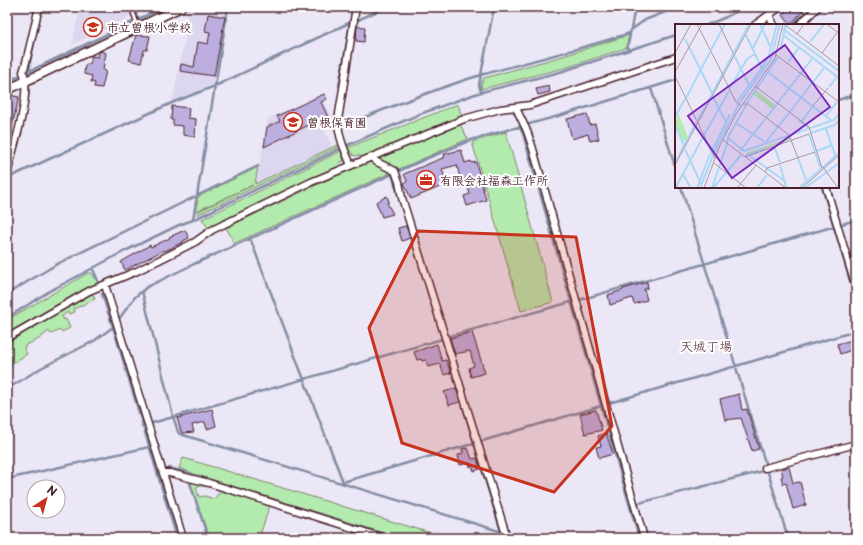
<svg xmlns="http://www.w3.org/2000/svg" width="863" height="545" font-family="'Playpen Sans','Klee One',sans-serif">
<style>
.built{fill:#ddd6ef;fill-rule:evenodd}
.green{fill:#b3eaad;stroke:#7e846c}
.lines{fill:none;stroke-linecap:round;stroke-linejoin:round}
.stream{stroke:#848da5;stroke-width:2.5}
.building{fill:#bcafe0;stroke:#4a1f2b}
.lane-casing{stroke:#4a1f2b;stroke-width:6}
.street-casing{stroke:#4a1f2b;stroke-width:9}
.secondary-casing{stroke:#4a1f2b;stroke-width:11}
.lane{stroke:#fff;stroke-width:3}
.street{stroke:#fff;stroke-width:6}
.secondary{stroke:#fff;stroke-width:8}
.marked{fill:#c8321e;fill-opacity:0.2;stroke:#c8321e;stroke-width:3;stroke-linejoin:round}
.labels{text-anchor:middle;dominant-baseline:central;stroke-width:4;stroke-linejoin:round;paint-order:stroke}
.poi-label{font-size:12px;font-weight:bold;fill:#4a1f2b;stroke:#fff;text-anchor:start}
.neighbourhood-label{font-size:13px;fill:#4a1f2b;stroke:#fff}
.inset-river{fill:none;stroke:#abd7f7;stroke-width:2}
.inset-road{fill:none;stroke:#ab97a5;stroke-width:1}
.view{fill:#7b2cbf;fill-opacity:0.15;stroke:#7b2cbf;stroke-width:2}
.inset-edge{fill:none;stroke:#4a1f2b;stroke-width:2}
</style>
<rect width="100%" height="100%" fill="#ebe7f6"/>
<filter id="ink" filterUnits="userSpaceOnUse"><feTurbulence type="fractalNoise" baseFrequency=".025" numOctaves="2"/><feDisplacementMap in="SourceGraphic" scale="8" xChannelSelector="R" yChannelSelector="G"/><feConvolveMatrix kernelMatrix="1 2 1 2 8 2 1 2 1" color-interpolation-filters="sRGB"/></filter>
<g filter="url(#ink)">
<path class="built" d="M80,7h71l-79,38z
M190,7h38l-13,76 -43,19 16,-78 -2,-15z
M321,94l11,23 -2,4 -8,4 10,22 -76,37 12,-65zM318,96l11,23 -9,4 -1,-3 -44,22 -7,-16 16,-8 -2,-5z"/>
<path class="green" d="M629,35l-3,13 -58,19 -86,22 -1,-5 3,-6 79,-22z
M458,104l4,13 -28,10 -73,31 -2,-3 -5,1 -7,-8z
M460,124l8,15 -71,31 -19,-11 2,-2z
M506,132l47,170 -32,9 -49,-169z
M337,145l1,2 -141,68v-3l56,-27 -56,26v-12l2,-3 59,-29 -3,17z
M341,151l3,10 -5,2 1,3 -126,60 -6,2 -6,-9z
M367,161l7,2 18,9 -159,72 -2,-8 -5,-8z
M88,273h4l6,10 -91,52v-15z
M92,293l3,6 -21,10 1,3 -6,2 -1,-2 -6,4 2,4 2,-1 4,9 -8,4 -1,-2 -10,4 -2,-3 -10,8 -13,6 -2,3 3,6 -20,13v-25z
M183,458l34,10 230,70h-46l-11,-3 -193,-60 -18,-7z
M193,481l15,4v2l-6,-1 -6,1 3,10 6,-1 9,3 3,-4 8,-5 45,15 -11,33h-50l-18,-54z"/>
<g class="lines">
<path class="stream" d="M358,20l28,-13
M707,25l19,-8 19,-10
M792,25l20,-18
M631,30l14,-10 33,-13
M627,51l8,-44
M30,71v-9l12,-55
M7,82l157,-75
M339,86l14,-79
M651,88l25,82
M481,92l-2,-7 15,-78
M28,97l1,-11
M838,100l18,-6
M342,126c46,-18 92,-37 139,-51 50,-14 100,-26 149,-42
M520,127l3,7 116,404
M392,174l7,24
M10,177l164,-75 41,-16 136,-64
M681,187l107,351
M822,187l34,114
M7,190l9,-39
M193,220l35,-213
M411,236l90,296
M250,238l93,244
M93,269l5,12
M142,291l31,125 5,16 2,2 342,104
M7,294l50,-30 201,-98
M576,301l280,-81
M7,318l41,-26 77,-41 54,-26 14,-5 155,-75 72,-31 58,-21 82,-21 116,-37
M119,319l16,-22 12,-10 47,-23 229,-104 48,-20 91,-25 114,-35
M113,327l64,211
M446,337l125,-35
M7,389l34,-21 53,-27 19,-14 -11,-33
M609,403l247,-72
M142,426l300,-87
M169,468l18,4 16,7
M7,479l142,-32
M191,479l-1,4 18,55
M342,483l1,-1 258,-76
M254,494l143,44
M639,503l128,-33"/>
</g>
<path class="building" d="M791,7h16l-9,9v1l-8,7 -8,-10z
M208,14l17,3 -11,59 -34,-5 1,-7 13,3 4,-25 10,2 2,-12 -5,-1z
M357,26l8,1 -1,15 -8,-1z
M136,35l14,1 -3,14h-3l-3,13 -12,-3z
M101,51l5,2 -3,17 3,1 -4,17 -8,-1 1,-4 -4,-1 1,-6 -8,-2 1,-9 2,-1h3l2,-8 6,1 1,-5z
M549,86l1,6 -12,3 -2,-6z
M324,94l3,5 -6,3 8,17 -9,4 -1,-3 -55,27 3,-20 13,-6 -3,-5z
M10,95l9,2 -9,38 -3,-1v-24z
M172,106l17,2 -1,10 8,1 -1,18 -12,-2v-9l-10,-1v-5h-2z
M587,114l3,11 5,-1 4,15 -9,2 -2,-7 -16,5 -5,-20z
M461,150l4,13 6,-2 1,2 4,-1 10,38 -19,6 -3,-10 6,-2 -4,-13 -3,1 -1,-5 -2,1 -3,-13 -15,4 5,15 -36,15 -7,-16 3,-2 -3,-7 41,-17 -1,-3z
M387,196l2,6 -2,1 6,11 -11,3 -6,-15z
M406,226l4,12 -8,3 -4,-13z
M185,230l4,8 -6,3v1l-18,9 -1,-1 -39,20 -4,-8 29,-17 1,2 19,-9 -1,-1z
M647,282l1,6 -4,1 3,11 -13,4 -2,-6 -22,7 -2,-10 15,-5v-1z
M472,332l13,41 -14,4 -2,-9 5,-2 -4,-15 -15,3 -5,-16z
M856,339v7l-5,1 1,3 -12,4 -3,-10z
M437,344l5,17 4,-1 5,13 -7,2 -4,-11 -12,3 -2,-7 -4,1 -1,-2 -4,1 -3,-8z
M456,388l4,14 -11,3 -5,-13z
M739,394l3,16 5,-1 12,40 -7,2 -11,-33 -16,2 -5,-21z
M212,409l4,17 -9,3 -2,-7 -13,3 2,7 -11,1 -2,-1 -4,-14z
M596,410l6,20 -17,4 -5,-20z
M606,433l7,21 -14,4 -3,-11 5,-1 -3,-10z
M468,448l4,11 5,-1 3,11 -6,2 -2,-5 -2,1 -1,-4 -9,2 -2,-10 5,-2 -1,-4z
M789,467l4,16 7,-1 6,23 -13,4 -7,-26 -3,1 -2,-7 2,-1 -2,-7z"/>
<g class="lines">
<g class="lane-casing">
<path id="lane" d="M136,7l-4,2 6,18"/>
</g>
<g class="street-casing">
<path id="street" d="M769,15l5,10
M755,25l25,-18
M799,25l19,-18
M516,108l11,23 6,18 111,389
M372,157l3,4 20,10 4,11 3,16 103,333v7
M351,165c-6,-14 -13,-29 -13,-45l18,-113
M7,173c6,-24 25,-80 16,-101l3,-10 13,-55
M826,187l30,101
M105,285l78,253
M7,338l82,-47 48,-20 58,-29 17,-12 99,-48 153,-63 36,-10 30,-4 146,-48
M765,468l91,-24
M163,473h7l39,10 175,55"/>
</g>
<g class="secondary-casing">
<path id="secondary" d="M7,90l174,-83"/>
</g>
<use href="#lane" class="lane"/>
<use href="#street" class="street"/>
<use href="#secondary" class="secondary"/>
</g>
</g>
<path class="marked" d="M418,231l158,6 36,189 -58,66 -152,-49 -33,-115z"/>
<defs>
<g id="school-ring" transform="scale(1)"><circle r="9.5" fill="#fff" stroke="#c8321e" stroke-width="1.5"/><path d="M0-5L7-2L0 1L-7-2ZM-4 1L0 2.5L4 1V4Q0 6-4 4Z" fill="#c8321e"/></g>
<g id="office-ring" transform="scale(1)"><circle r="9.5" fill="#fff" stroke="#c8321e" stroke-width="1.5"/><path d="M-6-3h4V-5.5h4V-3h4V5H-6ZM-1-4.5V-3h2v-1.5ZM-6 0V1H6V0Z" fill="#c8321e"/></g>
</defs>
<g fill-rule="evenodd">
<use href="#school-ring" x="93" y="27"/>
<use href="#school-ring" x="293" y="122"/>
<use href="#office-ring" x="426" y="180"/>
</g>
<g class="labels">
<g class="poi-label">
<text x="107" y="27">市立曽根小学校</text>
<text x="307" y="122">曽根保育園</text>
<text x="440" y="180">有限会社福森工作所</text>
</g>
<g class="neighbourhood-label">
<text x="706" y="345">天城丁場</text>
</g>
</g>
<g transform="translate(675 24)">
<rect width="164" height="164" fill="#ebe7f6"/>
<path d="M81,66l19,15 -3,4 -19,-15zM3,89l10,24 -3,4 -3,-1 -7,-15zM115,114v2l-44,15v-2z" fill="#b3eaad"/>
<path class="inset-river" d="M85,0l10,22M108,5l56,42M71,11l17,36M108,11l56,43M10,15l27,54M135,18l14,-18M106,23l5,-23M78,24l12,-24M36,26l14,-26M60,33l15,30M113,38l11,-14M87,44l7,-13 8,-31M94,49l63,48M138,58l11,-14M154,63l8,-10M55,64l17,-29 8,-5M38,73l13,25M11,74l24,-46M62,78l24,-33M115,88l22,-29M151,92l11,-14M0,93l10,-18M91,94l46,-59M23,96l51,-96M123,96l11,8M127,97l11,-15M61,99l29,19M0,101l9,20M151,105l9,26M136,109l24,-8 4,-5M134,110l11,33M29,111l25,-44M53,114l16,13 90,-31 5,-6M31,117l7,15M91,118l23,-29M52,119l1,-6 21,-37 29,-43M99,122l6,16M10,125l16,35M65,127l25,-32M142,127l15,-6M36,129l19,-39M70,132l19,-7M75,132l36,26M123,134l8,22M0,139l21,-40M105,141l6,22M8,150l8,14M1,163l27,-50M39,163l27,-32M22,164l13,-34M25,164l17,-42 22,-42 32,-45 9,-35M37,164l15,-44M82,164l10,-13M124,164l40,-35M130,164l34,-25"/>
<path class="inset-road" d="M22,0l26,51M44,0l14,29M109,0l55,42M152,0l10,8M122,10l7,-10M0,29l16,-29M147,29l17,-23M101,31l63,47M0,48l27,-48M0,52l40,82M48,52l13,26 5,4M80,62l54,41 13,41M68,80h5l41,31 2,5M138,82l15,-18M48,116l63,48M116,116l7,18M70,133l64,-23M39,139l32,25M0,141l76,-141M148,143l15,21M90,148l2,-4 48,-16M29,164l16,-43 16,-31 39,-56 8,-34M62,164l19,-23M127,164l37,-33"/>
<path class="view" d="M110,21l45,62 -98,71 -44,-62z"/>
<rect width="164" height="164" class="inset-edge"/>
</g>
<rect width="863" height="545" fill="none" stroke="#fff" stroke-width="24"/>
<rect x="12" y="12" width="839" height="521" fill="none" stroke="#4a1f2b" stroke-width="1.5" filter="url(#ink)"/>
<g transform="translate(46 499) rotate(36)"><circle r="19" fill="#ffffff" stroke="#b7a5aa"/>
<path d="M0-3L7 15L0 10L-7 15Z" fill="#c8321e"/>
<text y="-6" font-size="11" font-weight="bold" text-anchor="middle" fill="#4a1f2b">N</text>
</g>
</svg>
